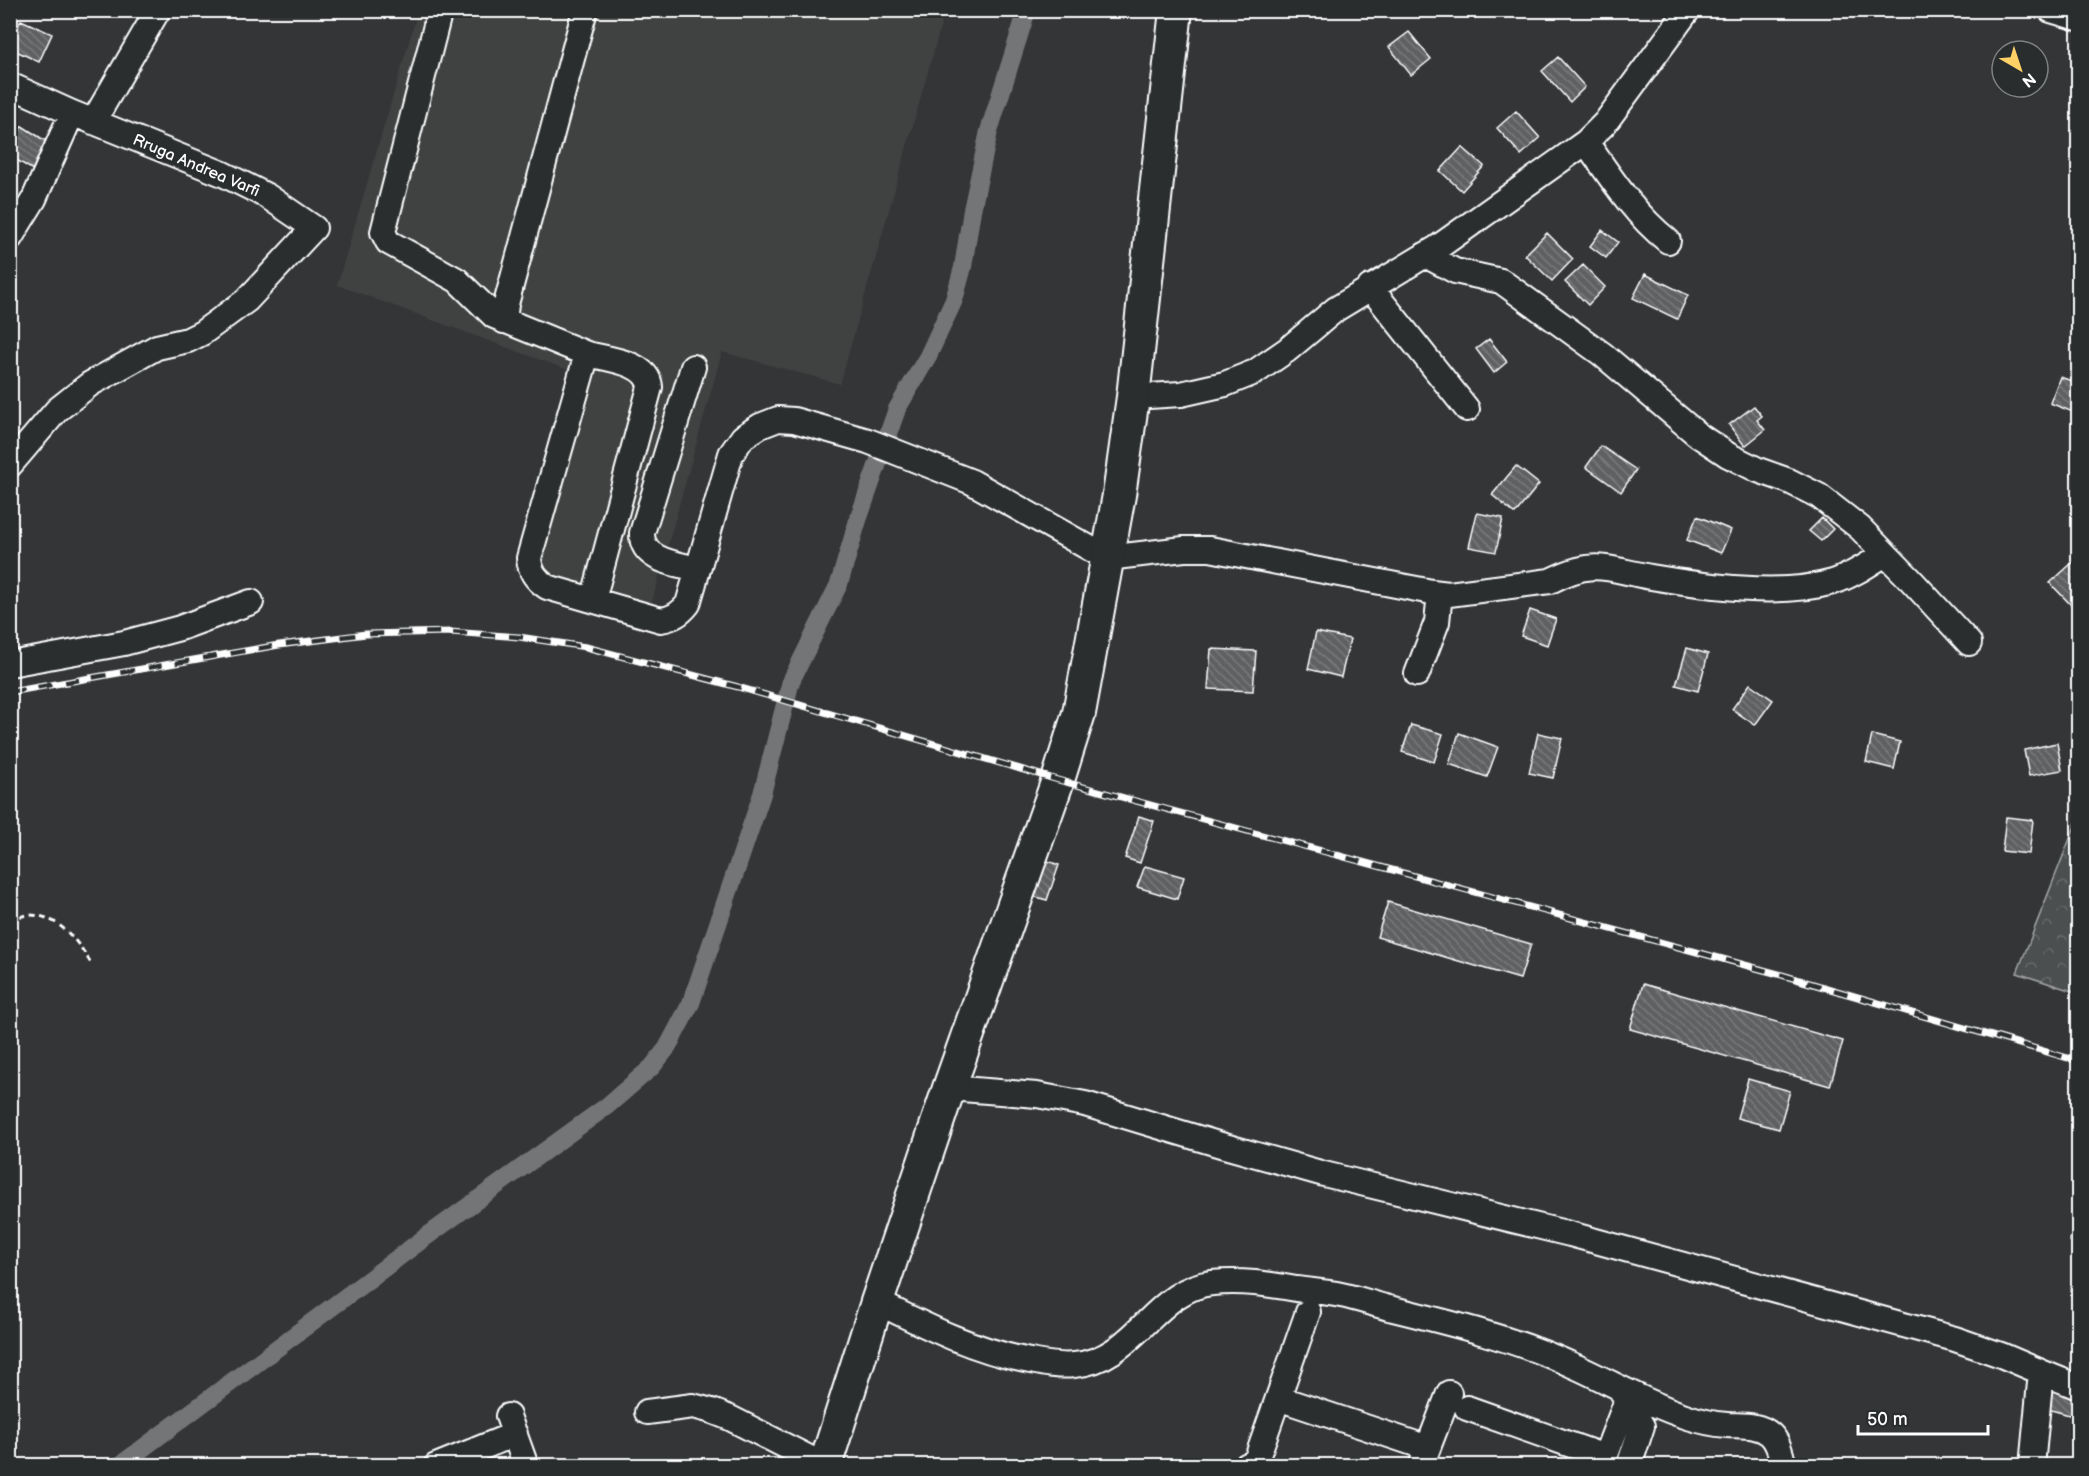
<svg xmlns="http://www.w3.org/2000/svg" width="2089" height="1476" font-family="'Balsamiq Sans',sans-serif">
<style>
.built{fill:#404243}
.forest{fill:url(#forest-crowns);stroke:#a6a7a8;stroke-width:1.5}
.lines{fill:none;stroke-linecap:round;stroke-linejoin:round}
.canal{stroke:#737576;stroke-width:18}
.building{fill:url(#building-back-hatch);stroke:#fff;stroke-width:1.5}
.minor-casing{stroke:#fff;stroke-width:28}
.major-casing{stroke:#fff;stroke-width:36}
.path{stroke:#fff;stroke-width:3;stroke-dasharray:6 4.5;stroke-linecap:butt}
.minor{stroke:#2a2d2e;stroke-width:24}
.major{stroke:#2a2d2e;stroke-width:32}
.rail-casing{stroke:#fff;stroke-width:7}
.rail{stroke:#2a2d2e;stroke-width:4.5;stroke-dasharray:14;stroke-linecap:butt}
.labels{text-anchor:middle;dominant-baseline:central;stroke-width:4.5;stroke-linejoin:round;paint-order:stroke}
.street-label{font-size:16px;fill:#fff;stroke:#2a2d2e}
</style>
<defs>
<pattern id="forest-crowns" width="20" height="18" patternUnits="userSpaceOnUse" patternTransform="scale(1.5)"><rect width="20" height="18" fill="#4c4f50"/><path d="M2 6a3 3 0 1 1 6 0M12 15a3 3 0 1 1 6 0" fill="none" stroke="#67696a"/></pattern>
<pattern id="building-back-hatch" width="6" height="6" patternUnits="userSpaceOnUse" patternTransform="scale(1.5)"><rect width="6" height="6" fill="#5f6162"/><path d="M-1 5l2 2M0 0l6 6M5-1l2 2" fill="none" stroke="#77797a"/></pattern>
</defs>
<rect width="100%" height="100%" fill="#333536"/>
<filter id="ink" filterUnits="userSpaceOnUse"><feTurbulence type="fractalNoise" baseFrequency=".0167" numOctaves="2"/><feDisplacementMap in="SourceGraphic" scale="12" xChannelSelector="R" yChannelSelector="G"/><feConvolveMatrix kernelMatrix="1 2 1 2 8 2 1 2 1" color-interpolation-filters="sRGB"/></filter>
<g filter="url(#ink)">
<path class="built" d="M418,11h527l-105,373 -118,-32 -72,257 -138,-38 56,-201 -231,-85z"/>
<path class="forest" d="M2078,818v175l-61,-20z"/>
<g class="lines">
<path class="canal" d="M119,1466l304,-227 184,-133 45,-39 15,-19 24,-45 71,-209 29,-113 48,-97 19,-64 39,-111 31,-53 26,-56 9,-33 9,-57 17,-79 38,-121"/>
</g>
<path class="building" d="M21,20l31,14 -13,28 -29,-14v-6z
M1409,32l22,27 -20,16 -22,-28z
M1558,57l27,30 -15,15 -28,-31z
M1516,111l24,27 -19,17 -24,-27z
M22,126l27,17 -16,27 -23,-14v-11z
M1462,147l22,19 -22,25 -22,-20z
M1602,230l16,12 -12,16 -16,-12z
M1547,233l26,26 -21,22 -27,-26z
M1583,265l22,22 -17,18 -23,-23z
M1645,274l43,21 -11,24 -44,-21z
M1489,339l18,23 -13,11 -18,-24z
M2078,373v41l-28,-11 10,-26 15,5z
M1754,406l8,10 -5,4 8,10 -20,16 -16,-21z
M1601,446l35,24 -15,22 -35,-25z
M1516,466l23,18 -24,30 -23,-19z
M1477,513l26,5 -7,34 -27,-5z
M1697,516l34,14 -10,23 -34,-13z
M1822,518l11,11 -12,12 -12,-10z
M2073,562l5,6v35l-5,4 -23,-24z
M1530,610l26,9 -9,26 -26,-9z
M1316,632l34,7 -9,38 -33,-8z
M1687,648l21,6 -10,37 -22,-6z
M1211,649l45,2 -3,40 -45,-2z
M1750,684l23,16 -18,25 -23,-16z
M1411,725l32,9 -9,28 -32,-10z
M1459,733l39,14 -11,30 -38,-13z
M1538,733l24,5 -9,40 -24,-5z
M1872,735l28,7 -6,27 -28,-7z
M2057,743l5,27 -33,6 -5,-26z
M1139,816l15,5 -14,42 -15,-5z
M2006,817l27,3 -4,34 -27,-3z
M1039,858l20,7 -12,35 -19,-5z
M1145,866l39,11 -7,22 -40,-12z
M1388,902l143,42 -11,35 -143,-42z
M1643,984l200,57 -13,45 -200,-57z
M1748,1079l42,12 -11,38 -42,-11z
M2050,1389l28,8 -5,19 -29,-8z"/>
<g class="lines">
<g class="minor-casing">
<path id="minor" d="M440,10l-57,222 5,10 69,38 37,36 93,38 -58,204c1,14 7,22 18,29l114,33c12,-2 19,-6 27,-16l43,-150 12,-17 17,-11 18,-7 16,1 74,21 104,41 135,76 77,-9h26l222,43 17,2 101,-13c45,-23 56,-12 101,-4 54,9 129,20 182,5 19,-6 36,-18 52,-28
M2051,10l27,8
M10,85l62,28 151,61 44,22 47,32 -67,72 -45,33 -14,7 -31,7 -67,37 -33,26 -47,55
M93,122l65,-112
M1586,142c25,36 48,72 82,99
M10,238l24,-39 38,-86
M1425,255l30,16 46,10 101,73 96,81 30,20 30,15 31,11 30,15 41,32 50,51 59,64
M1370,287l97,122
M504,321l2,-17 79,-294
M587,354c20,5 61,8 63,33l-57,213
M693,367l-51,166c-1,28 36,31 56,36
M1133,397l48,-3 44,-10 30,-12 32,-22 49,-41 101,-61 149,-106 19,-19 83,-113
M10,664l114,-21 56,-15 71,-26
M1417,674l20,-52 3,-29
M949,1088l88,7 48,9 136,41 103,29 246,60 385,105 46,16 40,17
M877,1302c49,24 94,47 148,58 16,3 33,7 49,5 62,-5 80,-76 138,-82 29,-3 56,1 84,6 15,2 30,3 45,6 16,3 32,9 48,13 61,15 123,30 181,56 39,17 77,40 118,53 12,4 26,7 39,8 15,1 31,-1 43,9 9,8 11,21 14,32
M1622,1392l20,34 -13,40
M1278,1398l150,50
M1467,1408l138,49 22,-57
M647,1412l46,-6 19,5 18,7 95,48
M508,1416l18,50
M436,1466l79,-32
M1246,1466l10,-5 52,-149
M1421,1466l28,-73
M2032,1466l9,-94 37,15"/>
</g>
<g class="major-casing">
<path id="major" d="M825,1466l52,-164 72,-214 109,-308 21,-67 40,-218 14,-98 43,-387"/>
</g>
<path class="path" d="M10,919c7,-1 14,-4 20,-4 29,0 49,28 62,50"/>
<use href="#minor" class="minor"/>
<use href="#major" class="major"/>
<g class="rail-casing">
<path id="rail" d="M10,692l269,-47 87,-11 84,-2 69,5 67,10 152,40 320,93 724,195 296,86
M2073,1240l5,1"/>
</g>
<use href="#rail" class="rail"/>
</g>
</g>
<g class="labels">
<g class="street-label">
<text transform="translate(196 166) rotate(23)">Rruga Andrea Varfi</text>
</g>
</g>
<rect width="2089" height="1476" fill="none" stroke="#2a2d2e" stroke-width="36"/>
<rect x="18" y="18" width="2053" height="1440" fill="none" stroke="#fff" stroke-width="2" filter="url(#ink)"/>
<g transform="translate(2020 69) rotate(141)"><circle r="28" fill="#2a2d2e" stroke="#7f8182" stroke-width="1.5"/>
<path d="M0-4.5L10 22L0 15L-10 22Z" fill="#ffd166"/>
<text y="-9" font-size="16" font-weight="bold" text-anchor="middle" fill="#ffffff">N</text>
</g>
<path d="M1858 1425v9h130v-9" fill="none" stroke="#ffffff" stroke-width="3"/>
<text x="1867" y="1425" font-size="18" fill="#ffffff" stroke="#2a2d2e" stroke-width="4.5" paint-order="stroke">50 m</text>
</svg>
